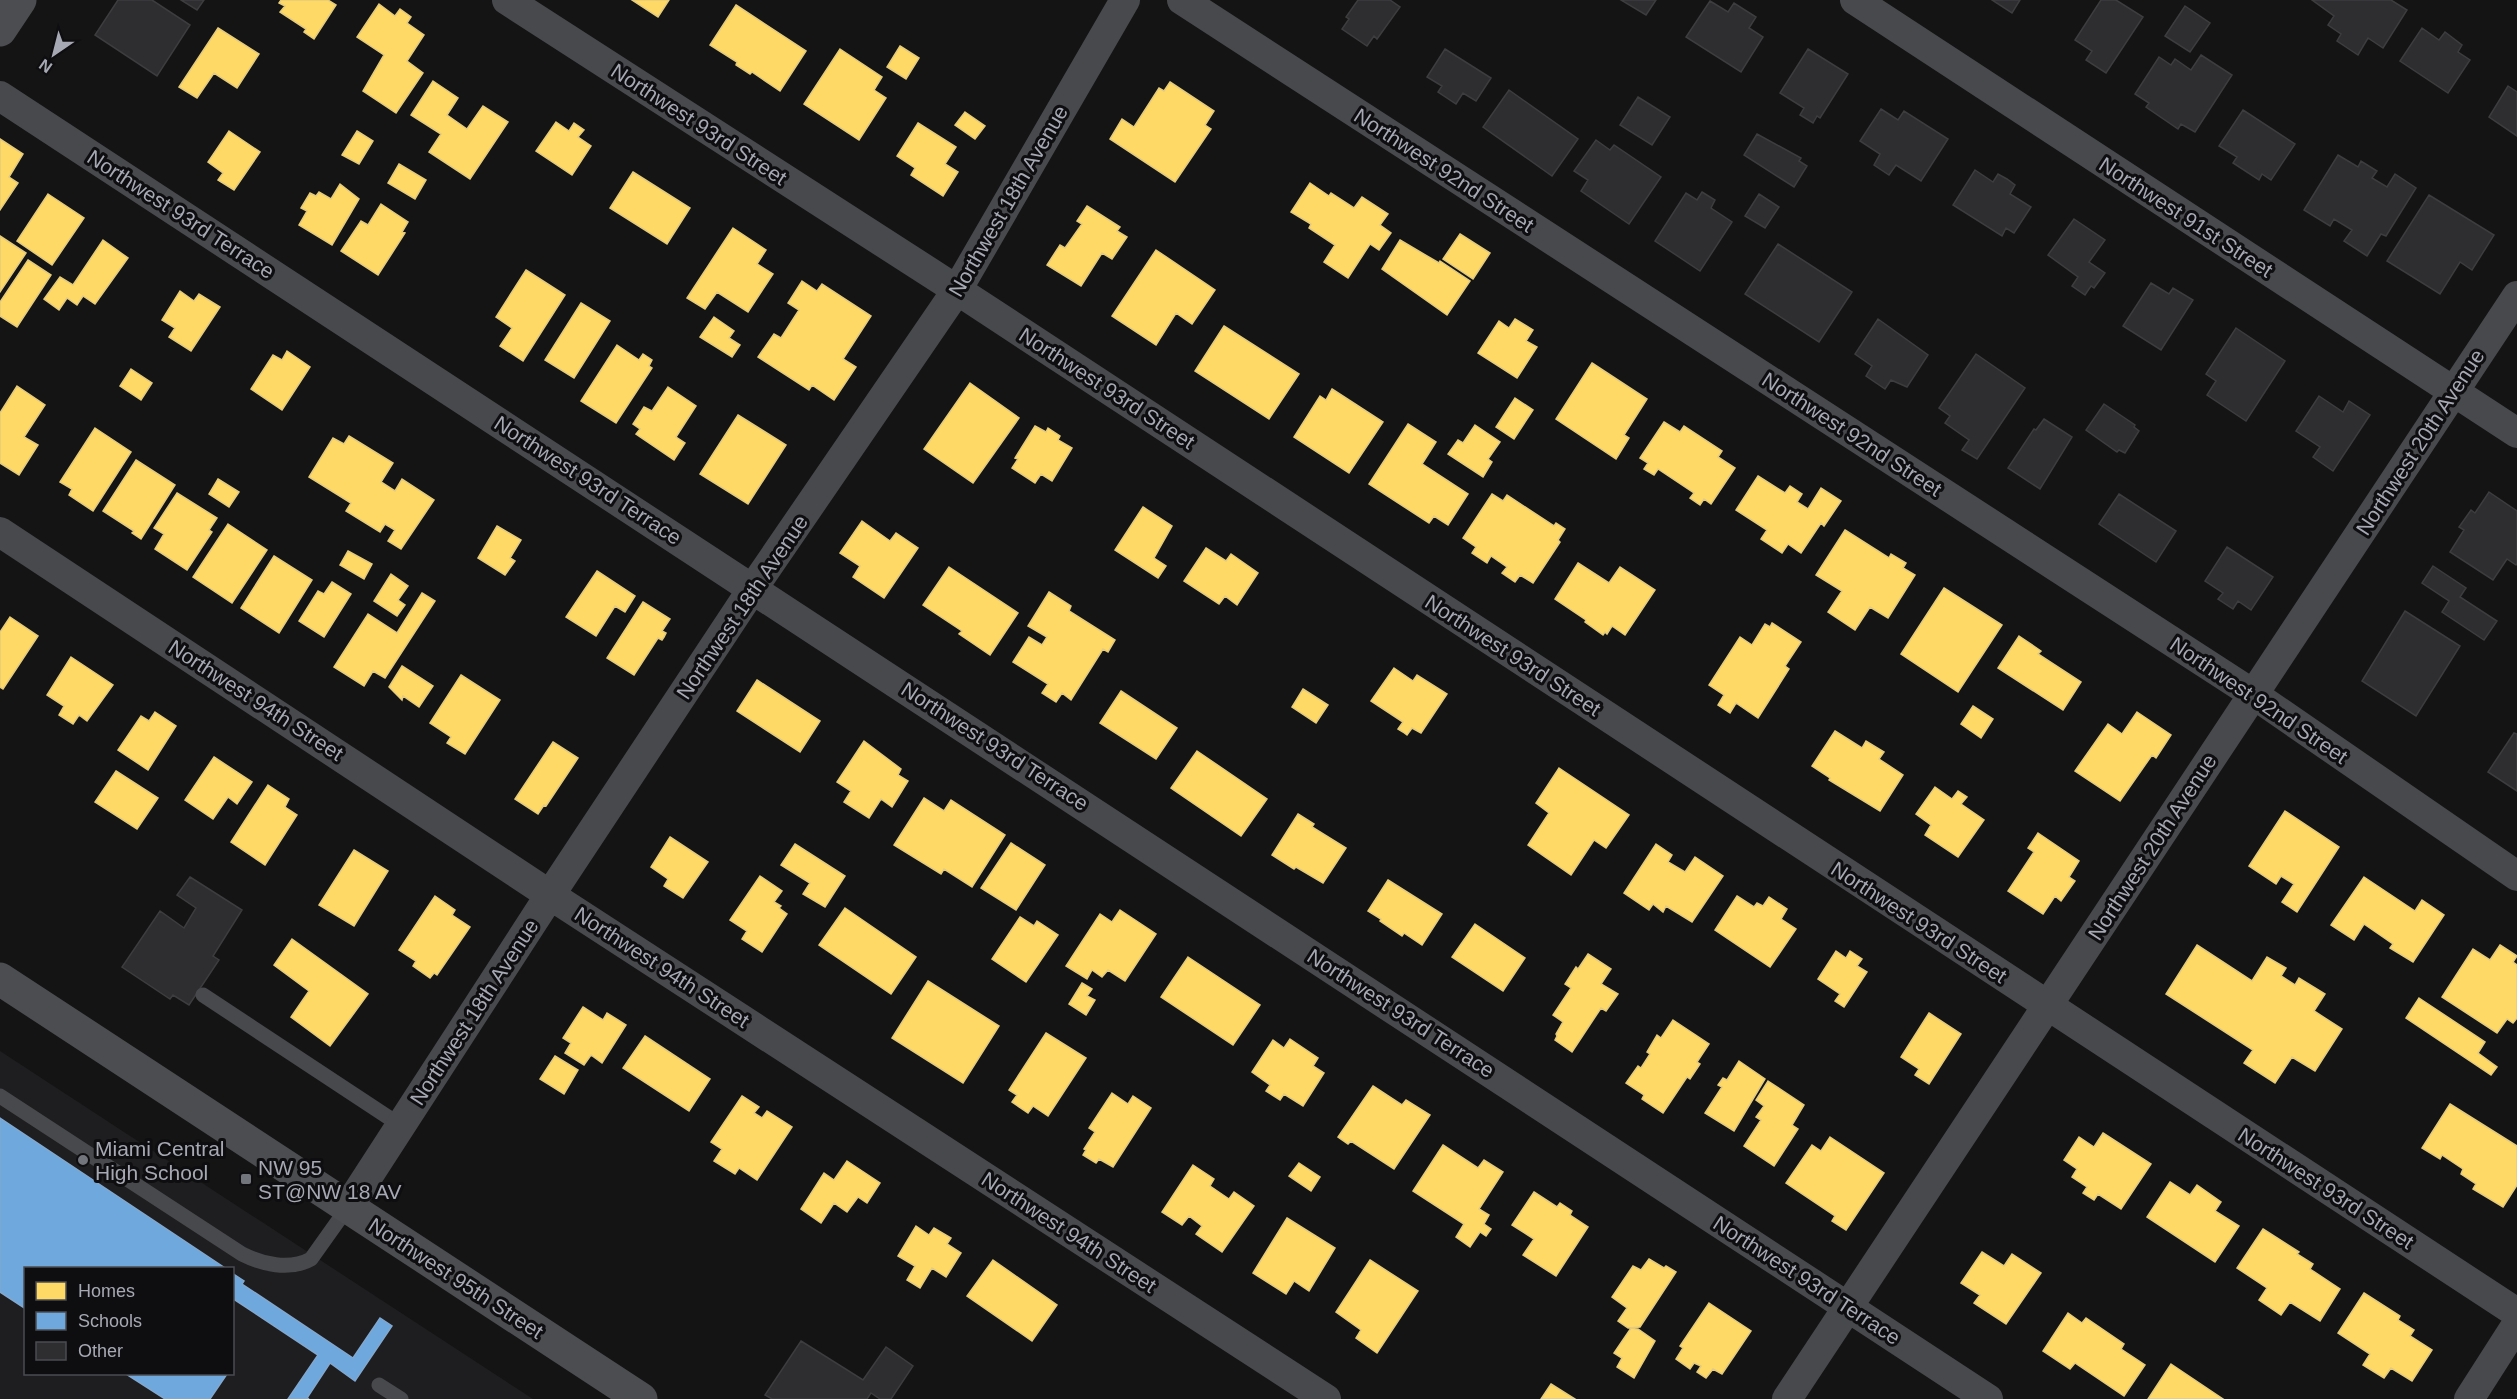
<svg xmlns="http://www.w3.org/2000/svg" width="2517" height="1399" font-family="Arial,sans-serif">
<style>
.built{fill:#1e1e20;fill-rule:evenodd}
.homes{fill:#ffd966;stroke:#e4cb7d;stroke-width:1.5}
.schools{fill:#6fa8dc;stroke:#80a8d0;stroke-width:1.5}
.building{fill:#2e2e30;stroke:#3d3d40;stroke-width:1.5}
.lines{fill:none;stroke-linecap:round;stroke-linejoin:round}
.lane{stroke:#48494d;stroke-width:15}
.street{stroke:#48494d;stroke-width:30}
.secondary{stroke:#4c4d51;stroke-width:33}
.poi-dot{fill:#73757c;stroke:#0e0e10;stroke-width:2}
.labels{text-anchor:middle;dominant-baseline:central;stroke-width:6;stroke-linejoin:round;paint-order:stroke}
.street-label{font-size:21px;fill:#a6a9b4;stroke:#0e0e10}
.poi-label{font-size:21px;fill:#a6a9b4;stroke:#0e0e10;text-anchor:start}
</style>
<rect width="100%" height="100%" fill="#141414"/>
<path class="built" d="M0,1051l533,348h-533zM26,1268h206v106h-206z"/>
<path class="homes" d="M281,0h47l8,5 -22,34 -10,-7 2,-3 -26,-17 5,-6 -6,-3z
M632,0h37l-11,17z
M379,4l16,12 5,-7 11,8 -4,6 17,12 -17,26 16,12 -27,40 -33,-22 21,-36 -27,-18z
M736,5l70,46 -26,40 -28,-19 -2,2 -14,-9 1,-3 -27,-17z
M218,28l41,26 -22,34 -23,-15 -17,25 -18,-11z
M900,46l19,12 -13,21 -19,-12z
M840,49l42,28 -8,13 12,8 -27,42 -55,-36z
M433,81l25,17 -11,17 20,14 16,-23 25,16 -38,57 -41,-27 12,-18 -30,-19z
M1170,82l44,29 -9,14 6,4 -36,53 -65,-43 12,-20 12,8 25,-39 5,3z
M965,112l20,14 -10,13 -20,-14z
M556,122l13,9 5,-8 10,7 -6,7 13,9 -19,29 -36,-24z
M918,123l38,24 -11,17 13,8 -15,24 -32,-21 4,-7 -18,-12z
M229,131l31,21 -26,38 -16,-10 5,-7 -15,-11z
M357,131l16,10 -14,23 -17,-9z
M0,139l23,15 -14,23 9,6 -18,27z
M399,164l27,16 -11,19 -27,-16z
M633,172l57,36 -23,36 -57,-36z
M1310,183l19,13 2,-3 23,15 8,-11 26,17 -8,11 11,8 -12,17 -9,-6 -22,34 -24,-16 11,-17 -26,-17 2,-4 -20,-12z
M340,184l19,15 -27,46 -33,-20 8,-14 -6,-3 9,-15 6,3 3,-4 12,7z
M48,194l36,24 -32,47 -35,-24z
M381,204l27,18 -6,10 3,1 -27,42 -37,-24 20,-30 7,4z
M1087,206l33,21 -3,4 10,6 -15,22 -10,-6 -21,33 -34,-21 13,-20 5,3 17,-24 -5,-3z
M733,228l33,22 -9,14 16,10 -25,38 -31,-20 -12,17 -18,-11z
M1460,234l30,19 -17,26 -30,-20z
M0,236l26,17 -26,39z
M103,240l25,18 -33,46 -12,-8 -6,9 -10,-7 -8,12 -15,-11 16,-22 13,8z
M1400,240l39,23 1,-2 30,20 -23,34 -65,-46z
M1156,250l59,40 -23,34 -16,-11 -20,32 -44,-29z
M28,260l23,15 -34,52 -17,-11v-14z
M526,270l39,25 -42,66 -23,-15 12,-18 -16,-11z
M802,281l15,10 5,-7 49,32 -28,43 13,8 -22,33 -22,-15 -3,5 -51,-33 16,-23 7,4 18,-28 -11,-7z
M180,291l14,10 5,-7 21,13 -29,44 -22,-14 6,-9 -13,-8z
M581,303l29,18 -36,57 -29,-18z
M714,317l20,14 -5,7 11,7 -8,12 -32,-20z
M1515,319l18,11 -7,11 11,6 -20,31 -39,-25 21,-32 10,7z
M1224,326l75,48 -30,45 -74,-48z
M617,345l22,15 4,-6 9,6 -3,6 3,2 -36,55 -35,-22z
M287,351l23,16 -28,43 -31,-21 22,-34 9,5z
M1592,363l55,36 -23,36 5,3 -13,21 -60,-40z
M131,369l21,14 -11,17 -21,-14z
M970,383l49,35 -46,65 -49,-34z
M17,386l28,19 -21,32 14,8 -19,30 -19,-12v-50z
M668,387l28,19 -20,31 9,6 -11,17 -38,-26 4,-5 -7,-5 11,-17 8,4z
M1332,389l51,33 -34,51 -55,-36 26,-41 6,4z
M1515,398l18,12 -19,29 -18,-12z
M738,415l48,30 -38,59 -48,-30z
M1664,422l16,10 4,-6 38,25 -4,6 17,11 -24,36 -7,-5 -4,6 -10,-7 4,-5 -36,-24 -4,6 -10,-6 4,-6 -8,-5z
M1408,424l28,18 -14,22 46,30 -20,31 -14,-9 -5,7 -60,-39z
M1475,425l25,17 -12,17 4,3 -9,15 -35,-23 10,-14 5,3z
M1035,426l11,6 2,-4 12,8 -2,4 14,8 -20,33 -11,-7 -6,9 -23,-15 6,-9 -3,-1z
M95,428l36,24 -38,59 -24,-16 3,-6 -12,-7z
M349,436l44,27 -12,19 14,9 7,-12 32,21 -33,49 -13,-8 7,-11 -10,-6 -5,8 -34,-21 5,-8 -42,-26 24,-39 11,6z
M136,460l39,25 -34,54 -9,-6 2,-2 -31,-20z
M1758,476l27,17 5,-7 12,8 -5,8 11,7 13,-21 20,13 -17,25 -3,-3 -20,30 -13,-9 -6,9 -21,-14 6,-9 -31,-20z
M218,479l21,13 -10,15 -20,-13z
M177,493l40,25 -8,12 3,2 -25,38 -32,-21 9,-15 -10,-6z
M1492,494l11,7 4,-6 47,31 2,-3 9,6 -7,11 2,2 -27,41 -13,-8 -5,7 -13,-9 5,-6 -16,-11 -4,7 -15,-10 4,-6 -13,-9z
M1143,507l29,19 -18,32 12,8 -8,12 -43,-28z
M862,521l28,20 6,-8 22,15 -34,50 -31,-21 7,-11 -20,-13z
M228,524l39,26 -35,53 -39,-26z
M497,526l24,14 -11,18 5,3 -10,14 -27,-17z
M1845,530l44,28 2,-4 15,9 -3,5 12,7 -27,43 -18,-11 -15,23 -27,-18 14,-21 -26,-16z
M1206,548l20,13 5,-7 27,19 -21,32 -12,-9 -6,8 -35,-23z
M348,551l24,13 -8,15 -24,-14z
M274,556l38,24 -33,53 -38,-25z
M1578,563l31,20 11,-16 35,23 -30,45 -13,-9 -5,8 -2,-2 -2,3 -18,-13 1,-2 -31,-21z
M949,567l69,46 -28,42 -31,-21 3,-3 -39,-26z
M597,571l38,25 -10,16 -10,-6 -19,30 -30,-19z
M391,574l17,12 -10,14 7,5 -8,11 -23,-15z
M332,582l19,12 -27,43 -25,-16 19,-30 6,3z
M1944,588l58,37 -44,67 -57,-38z
M1049,592l22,14 -2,5 46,29 -7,12 -5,-3 -32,51 -9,-7 -6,9 -14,-9 6,-9 -35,-22 16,-25 13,8 5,-8 -19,-11z
M422,593l13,8 -50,77 -12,-7 -9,15 -30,-19 34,-53 29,19z
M643,602l27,17 -8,12 4,2 -2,4 -2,3 -4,-2 -24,37 -27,-17z
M10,617l28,19 -35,53 -3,-2v-55z
M1772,623l29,19 -16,24 4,3 -31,49 -22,-15 -6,10 -12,-8 6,-10 -15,-10 31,-48 12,8 13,-21 5,3z
M2019,636l22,15 -3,3 43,28 -18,28 -65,-42z
M71,657l42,28 -26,36 -8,-6 -6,9 -14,-9 5,-9 -17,-11z
M402,666l31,20 -14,21 -16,-11 -1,4 -13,-13z
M1394,668l19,13 4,-6 30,19 -26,39 -9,-5 -5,7 -4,-3 -5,-3 5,-7 -32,-21z
M461,675l39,25 -35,54 -18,-11 4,-6 -21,-14z
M757,680l63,41 -20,31 -63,-41z
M1303,689l25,16 -12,18 -24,-16z
M1121,691l56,37 -21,31 -56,-36z
M1973,706l20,13 -12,19 -20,-14z
M155,712l21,14 -28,44 -30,-20 23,-34 8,5z
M2137,712l34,23 -15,23 -4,-3 -32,46 -45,-30 33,-47 14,10z
M1835,731l27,17 4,-7 18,11 -5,7 24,16 -23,36 -51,-31 1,-2 -18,-12z
M864,741l37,28 -3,6 10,6 -16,26 -11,-8 -12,19 -25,-16 7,-11 -14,-9z
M553,742l25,16 -32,48 -2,-1 -6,9 -23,-15z
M1197,751l70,48 -26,37 -70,-48z
M214,757l38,25 -15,22 -9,-7 -15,22 -28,-19z
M1559,768l70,47 -23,33 -12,-8 -23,35 -43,-30 21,-32 -13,-10z
M116,771l42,27 -21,31 -42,-27z
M268,785l21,14 -4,8 12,8 -32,50 -34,-23z
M1935,787l17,12 6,-8 9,6 -6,7 23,16 -26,37 -33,-22 6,-10 -15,-11z
M924,798l20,13 7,-11 54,35 -33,52 -28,-18 -3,5 -47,-29z
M2285,811l54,36 -42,65 -15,-10 12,-18 -13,-8 -5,8 -27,-18z
M1298,814l16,10 -2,3 34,21 -23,35 -27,-16 -2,2 -22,-14z
M2038,833l41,28 -10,16 6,4 -14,20 -6,-5 -12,18 -35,-23 26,-39 -6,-4z
M670,837l38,25 -25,36 -19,-12 4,-7 -17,-12z
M1011,843l34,22 -29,45 -35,-22z
M795,844l50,32 -20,31 -22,-13 7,-11 -29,-18z
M1656,844l16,11 -4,7 17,10 10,-15 28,19 -31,46 -26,-16 -3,6 -10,-8 -4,6 -25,-17z
M354,850l34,21 -34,55 -35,-21z
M760,876l22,15 -8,11 7,4 -2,2 8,6 -25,38 -20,-13 5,-8 -17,-11z
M2364,877l51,34 7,-11 22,15 -31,47 -23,-14 3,-4 -29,-20 -10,16 -23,-15z
M1388,880l54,34 -20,31 -18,-12 -2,3 -22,-15 1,-2 -13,-8z
M435,896l20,14 -3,5 18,12 -33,48 -3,-2 -4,5 -17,-12 3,-5 -17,-11z
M1737,896l17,11 3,-4 6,3 6,-9 18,12 -6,10 15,10 -26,38 -55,-37z
M845,908l71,49 -25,37 -72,-49z
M1120,910l36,24 -31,47 -17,-11 -6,7 -10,-7 -5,9 -21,-13 34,-52 12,8z
M1020,917l14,9 3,-5 21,14 -32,47 -34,-23z
M1475,924l50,34 -22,33 -51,-34z
M292,939l76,55 -38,52 -39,-29 18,-26 -35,-26z
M2197,945l55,36 15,-24 19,11 -5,8 14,9 4,-7 26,16 -11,17 28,18 -27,42 -23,-14 -17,26 -31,-20 9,-13 -87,-56z
M2500,945l17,11 -4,6 4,3v53l-4,5 -6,-4 -10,14 -55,-36 31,-48 17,11z
M1836,951l10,7 4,-7 12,8 -5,7 10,6 -23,35 -9,-6 5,-7 -22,-15z
M1588,954l23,15 -10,15 17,10 -12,17 -5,-3 -29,44 -17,-12 2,-4 -1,-2 7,-12 -10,-7 18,-27 -6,-4 11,-17 2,2z
M1188,957l72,48 -27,40 -72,-48z
M928,981l71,45 -36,57 -71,-45z
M1082,983l10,6 -5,7 8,4 -9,15 -17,-11z
M2419,998l66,44 -7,11 19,14 -6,8 -85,-57z
M583,1007l20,13 4,-7 19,12 -24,38 -11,-8 -7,10 -19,-12 6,-10 -8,-5z
M1929,1013l32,21 -32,50 -14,-9 4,-6 -18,-12z
M1673,1020l36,24 -12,18 3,2 -10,15 -3,-2 -24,36 -21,-14 2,-4 -18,-12 12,-17 3,2 9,-14 -3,-2 10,-17 4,3z
M1046,1033l40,25 -38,58 -15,-10 -5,7 -16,-11 5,-7 -8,-5z
M645,1036l65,43 -21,32 -66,-43z
M1290,1039l28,19 -5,8 11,7 -21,33 -19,-12 -4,6 -14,-9 4,-6 -18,-13 21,-32 11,8z
M555,1056l23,14 -14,24 -24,-15z
M1739,1061l26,18 -31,52 -29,-18 17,-26 -4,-2 5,-7 4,2z
M1768,1081l36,24 -12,20 6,4 -24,37 -30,-20 17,-26 -5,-3 8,-11 -8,-6z
M1373,1086l29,19 4,-5 24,15 -36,54 -43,-28 -3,3 -10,-7z
M1112,1093l16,11 5,-8 18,12 -38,59 -14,-8 -3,4 -13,-8 3,-5 -2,-1 11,-17 -6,-4z
M742,1096l17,11 -5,6 8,5 5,-7 25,16 -35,53 -18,-12 -4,6 -21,-13 8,-12 -11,-7z
M2450,1104l67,42v39l-14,22 -30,-18 3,-5 -15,-10 2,-5 -21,-14 -2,4 -18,-11z
M2103,1133l48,31 -30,45 -23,-15 -4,6 -11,-7 4,-6 -15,-10 5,-8 -13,-9 15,-23 15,10z
M1830,1137l54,36 -38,57 -14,-9 3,-5 -49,-33 26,-38 9,6z
M1443,1145l35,23 6,-8 19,12 -24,37 10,6 -5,9 7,5 -5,7 -6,-4 -10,15 -14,-10 8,-13 -51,-33z
M847,1161l33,22 -13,20 -9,-6 -11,15 -13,-9 -13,20 -20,-14 23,-36 10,7z
M1299,1163l21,14 -9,14 -22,-15z
M1193,1165l21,14 -4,7 19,13 5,-7 20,14 -32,46 -26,-18 6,-8 -13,-10 -7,9 -20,-13z
M2170,1182l20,13 7,-10 24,17 -6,9 24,15 -24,36 -68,-45z
M1534,1192l23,15 3,-4 12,8 -2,4 18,12 -32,49 -33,-21 11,-16 -22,-14z
M1287,1218l48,30 -26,43 -15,-10 -8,13 -33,-21z
M916,1226l13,9 5,-7 17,10 -4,6 14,9 -15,24 -14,-9 -12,20 -13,-8 8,-14 -17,-10z
M2263,1229l36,23 -2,2 16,10 -3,5 30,20 -20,32 -30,-19 -9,13 -22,-15 8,-12 -30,-20z
M1982,1252l22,14 8,-12 29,19 -35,51 -32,-21 6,-8 -19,-12z
M1649,1259l15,9 2,-2 10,6 -36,55 -12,1 -10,-7 9,-13 -15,-11 21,-31 8,4z
M993,1260l64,45 -25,36 -65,-45z
M1370,1260l48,31 -41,62 -21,-15 5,-8 -25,-18z
M2364,1293l36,23 -2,4 16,10 -4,6 22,14 -20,31 -21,-13 -7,10 -21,-13 7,-11 -32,-21z
M1709,1303l42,28 -29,43 -9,-5 -7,9 -9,-6 4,-6 -7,-3 -4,6 -14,-10 7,-11 -3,-2z
M2068,1313l14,10 4,-5 38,26 -3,5 24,16 -21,31 -49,-33 -5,6 -27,-18z
M1631,1328l7,1 17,12 -21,37 -17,-11 5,-9 -8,-5z
M2171,1364l52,35h-75z
M1551,1384l24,15h-34z"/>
<path class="schools" d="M0,1118l225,150h-199v41l-26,-17z
M232,1273l12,8 -2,3 111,74 27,-40 12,8 -37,55 -25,-18 -23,35 2,1h-21l30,-44 -86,-57z
M126,1374h101l-17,25h-45z"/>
<path class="building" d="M118,0h34l38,25 -33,51 -62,-41z
M181,0h23l-7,10z
M1358,0h32l10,7 -23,32 -3,-3 -7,10 -25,-17 7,-10 -3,-2z
M1621,0h35l-10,15z
M1992,0h28l-8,13z
M2101,0h15l27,17 -37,56 -20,-13 6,-9 -17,-11z
M2312,0h79l16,10 -24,38 -15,-10 -10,17 -21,-14 4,-7 -13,-9 6,-9z
M1710,1l18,11 6,-9 22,14 -7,11 14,9 -22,35 -55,-35z
M2185,6l25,17 -20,29 -25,-16z
M2422,28l17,12 6,-8 17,13 -4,7 12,8 -22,33 -48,-32z
M1445,49l46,29 -15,23 -13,-8 -7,11 -18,-12 4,-6 -15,-9z
M1808,49l40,25 -28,44 -3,-2 -4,7 -13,-8 4,-7 -24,-15z
M2201,55l31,20 -37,57 -14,-8 -3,5 -32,-22 3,-4 -14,-9 24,-37 12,8 4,-6 16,11z
M2508,86l9,6v44l-28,-19z
M1509,90l69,49 -26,37 -69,-49z
M1638,97l32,20 -18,28 -32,-20z
M1881,109l17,11 6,-9 44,28 -27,42 -25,-16 -7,10 -15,-10 6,-11 -20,-13z
M2243,110l52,34 -24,36 -9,-6 -3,6 -26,-17 4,-6 -18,-11z
M1757,134l44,24 -2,3 8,5 -13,21 -50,-32z
M1596,140l14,10 4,-5 47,32 -32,47 -48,-33 7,-11 -14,-9z
M2338,155l20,12 3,-6 16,10 -5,7 15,9 8,-13 21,14 -30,48 -5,-2 -14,22 -23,-15 8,-11 -18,-11 -4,7 -26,-16z
M1975,170l18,12 5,-8 9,5 8,6 -5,9 21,13 -17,26 -8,-5 -4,8 -49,-31z
M1702,192l13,8 -4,8 21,14 -32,49 -45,-30 31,-48 11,7z
M1759,194l20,13 -14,21 -20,-12z
M2429,195l65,40 -22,35 -12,-8 -20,32 -53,-33z
M2074,219l31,21 -16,22 16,11 -11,15 -3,-2 -6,9 -13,-9 6,-9 -30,-22z
M1778,244l74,48 -33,50 -74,-48z
M2151,283l18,11 4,-6 20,12 -32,50 -38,-24z
M1878,319l50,36 -21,32 -16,-7 -6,9 -19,-13 6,-10 -17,-12z
M2236,328l49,33 -39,60 -39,-26 9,-14 -10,-7z
M1976,354l49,34 -48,71 -15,-9 7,-10 -24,-17 5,-7 -11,-8z
M2319,396l24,16 6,-11 21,14 -37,56 -20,-14 7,-10 -24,-16z
M2104,404l31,21 -1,2 5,4 -14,22 -6,-3 -2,2 -31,-22z
M2044,419l28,18 -32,52 -32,-21 26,-39 2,1z
M2489,492l28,19v52l-1,2 -9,-6 -14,21 -43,-28 14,-22 -5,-3 12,-17 4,3z
M2119,494l57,37 -20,31 -57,-38z
M2227,547l46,30 -22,33 -13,-9 -5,8 -15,-10 5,-6 -18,-12z
M2433,566l33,22 -6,9 37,24 -13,19 -42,-28 7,-11 -27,-18z
M2405,611l55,35 -44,70 -54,-35z
M2514,733l3,1v57l-29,-19z
M190,877l52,33 -29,46 6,4 -30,45 -16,-10 -3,4 -48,-32 38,-56 24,17 12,-20 -19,-13z
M801,1341l62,39 23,-33 27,19 -22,33h-11l-9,-6 -4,6h-95l-7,-4z"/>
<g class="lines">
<path class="lane" d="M203,995l197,130
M0,1096l242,158c20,10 47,17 69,5l37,-52
M379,1385l22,14"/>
<path class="street" d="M507,0l450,290 1560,1023
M1182,0l1071,694 264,182
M1855,0l662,433
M0,96l1988,1303
M0,532l550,363 776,504
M348,1207l202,-312 203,-307 204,-298 168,-290
M1787,1399l730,-1103
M2469,1399l48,-75"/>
<path class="secondary" d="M0,30l20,-30
M0,979l641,420"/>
</g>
<g class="poi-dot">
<circle cx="83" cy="1160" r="6"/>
<rect x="240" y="1173" width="12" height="12" rx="3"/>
</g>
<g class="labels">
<g class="street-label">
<text transform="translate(699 124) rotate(33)">Northwest 93rd Street</text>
<text transform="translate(1444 170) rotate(33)">Northwest 92nd Street</text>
<text transform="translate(1008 201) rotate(-60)">Northwest 18th Avenue</text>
<text transform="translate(181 214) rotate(33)">Northwest 93rd Terrace</text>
<text transform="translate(2186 217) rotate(33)">Northwest 91st Street</text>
<text transform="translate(1107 388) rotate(33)">Northwest 93rd Street</text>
<text transform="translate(1852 434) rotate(33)">Northwest 92nd Street</text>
<text transform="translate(2420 442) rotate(-57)">Northwest 20th Avenue</text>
<text transform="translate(588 480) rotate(33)">Northwest 93rd Terrace</text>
<text transform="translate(742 607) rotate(-56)">Northwest 18th Avenue</text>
<text transform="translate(1513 655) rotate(33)">Northwest 93rd Street</text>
<text transform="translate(256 700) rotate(33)">Northwest 94th Street</text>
<text transform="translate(2259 700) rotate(34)">Northwest 92nd Street</text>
<text transform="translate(995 746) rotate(33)">Northwest 93rd Terrace</text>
<text transform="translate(2152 847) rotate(-57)">Northwest 20th Avenue</text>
<text transform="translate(1919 922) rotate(33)">Northwest 93rd Street</text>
<text transform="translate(662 967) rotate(33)">Northwest 94th Street</text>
<text transform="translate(474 1012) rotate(-57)">Northwest 18th Avenue</text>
<text transform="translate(1401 1013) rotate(33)">Northwest 93rd Terrace</text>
<text transform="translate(2326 1188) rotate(33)">Northwest 93rd Street</text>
<text transform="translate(1069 1232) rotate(33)">Northwest 94th Street</text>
<text transform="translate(456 1278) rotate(33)">Northwest 95th Street</text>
<text transform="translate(1807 1280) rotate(33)">Northwest 93rd Terrace</text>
</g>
<g class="poi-label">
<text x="95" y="1148">Miami Central<tspan x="95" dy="24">High School</tspan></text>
<text x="258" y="1167">NW 95<tspan x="258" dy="24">ST@NW 18 AV</tspan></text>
</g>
</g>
<rect x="24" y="1267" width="210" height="108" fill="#0e0e10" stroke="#4b4c52" stroke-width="1.5"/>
<rect x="36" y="1282" width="30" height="18" fill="#ffd966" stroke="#4b4c52" stroke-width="1.5"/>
<text x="78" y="1297" font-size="18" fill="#a6a9b4">Homes</text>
<rect x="36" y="1312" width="30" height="18" fill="#6fa8dc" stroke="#4b4c52" stroke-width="1.5"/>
<text x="78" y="1327" font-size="18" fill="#a6a9b4">Schools</text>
<rect x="36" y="1342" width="30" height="18" fill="#2e2e30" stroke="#4b4c52" stroke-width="1.5"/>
<text x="78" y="1357" font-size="18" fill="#a6a9b4">Other</text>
<g transform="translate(54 54) rotate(215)" stroke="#0e0e10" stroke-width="4.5" paint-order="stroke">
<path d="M0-4.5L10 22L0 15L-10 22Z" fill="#a6a9b4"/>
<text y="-9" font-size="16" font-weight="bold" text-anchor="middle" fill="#a6a9b4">N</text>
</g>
</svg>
